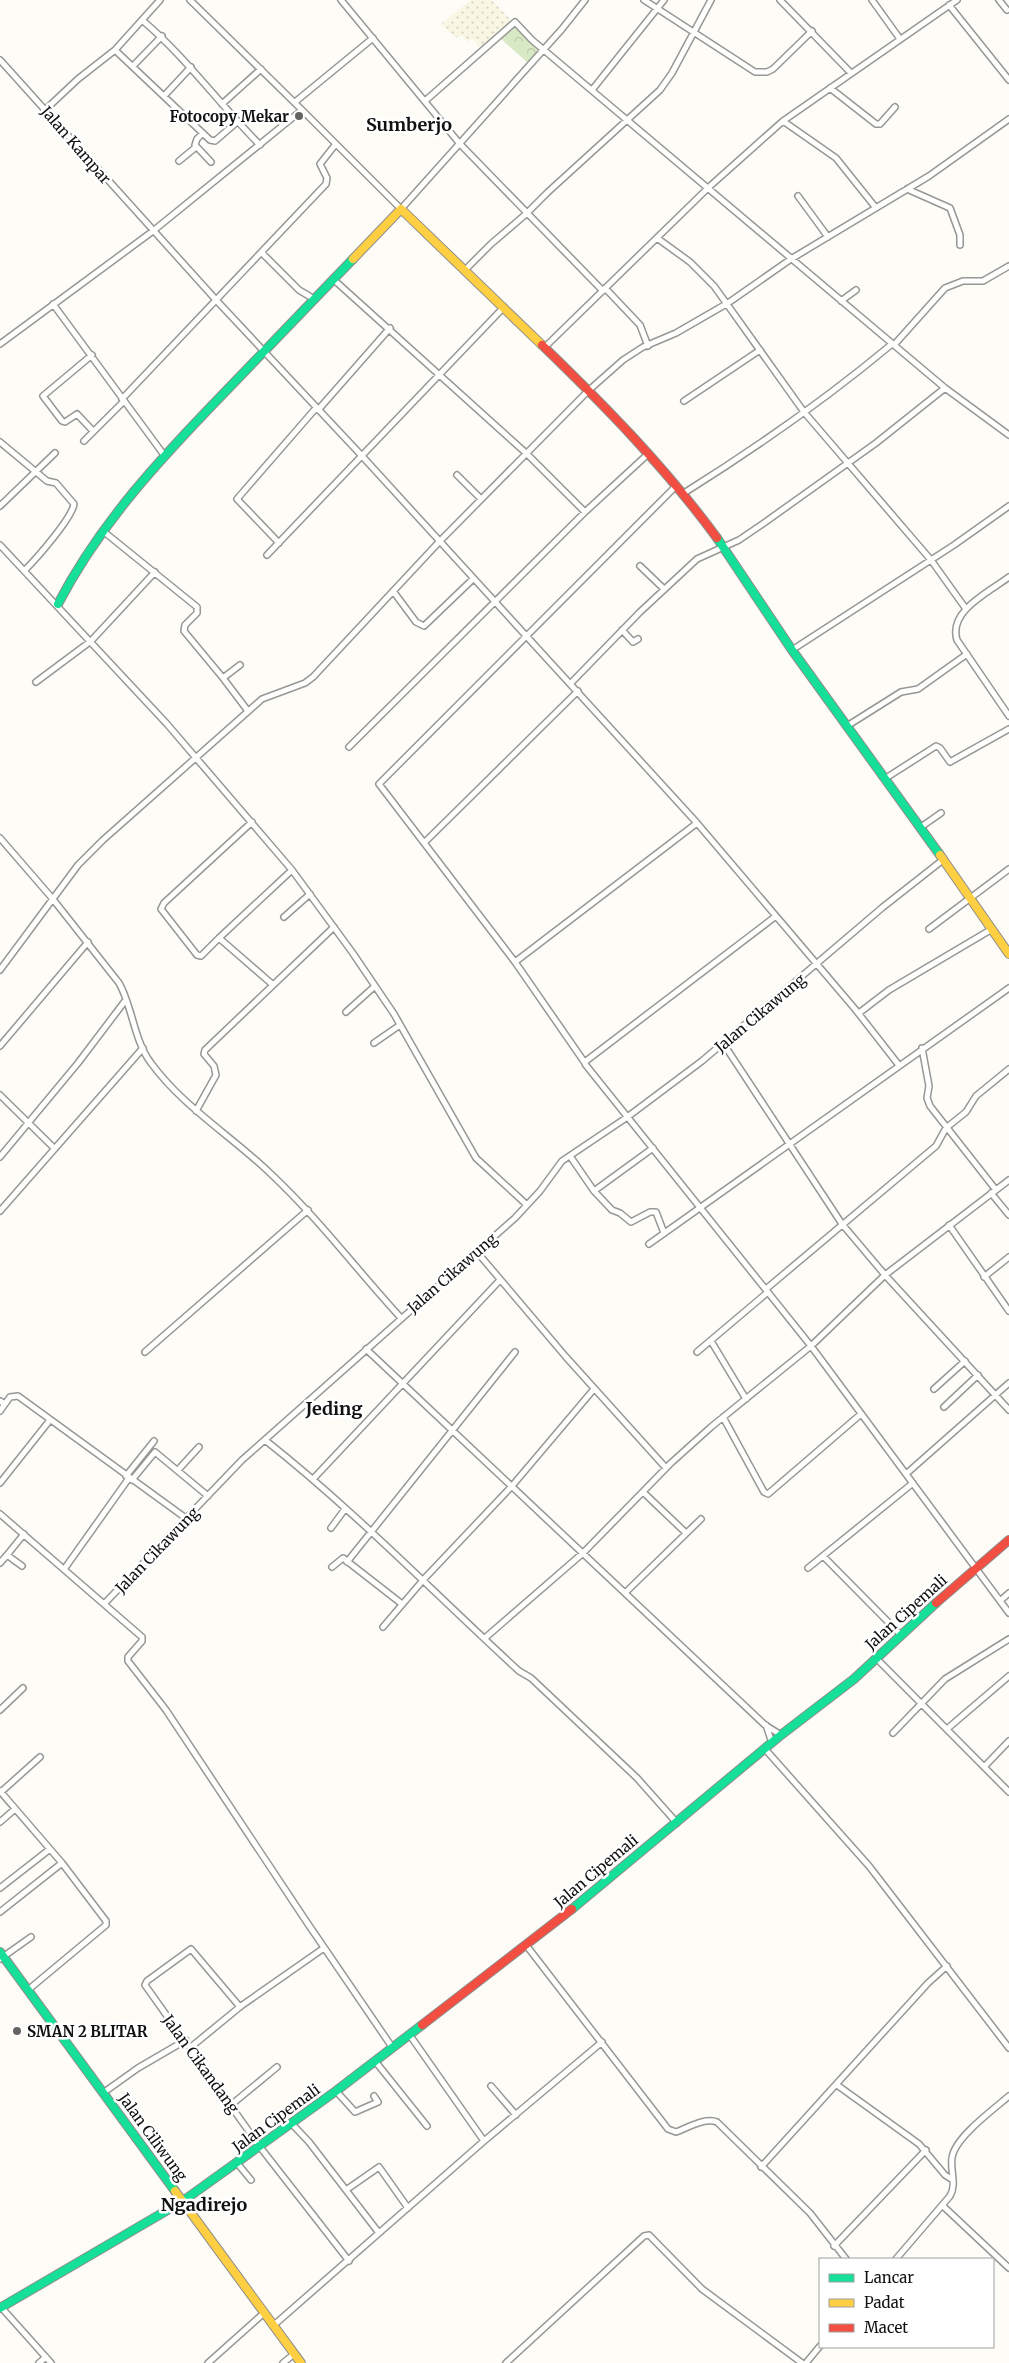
<svg xmlns="http://www.w3.org/2000/svg" width="1009" height="2363" font-family="Merriweather,serif">
<style>
.farmland{fill:url(#farmland-dots)}
.forest{fill:url(#forest-crowns)}
.lines{fill:none;stroke-linecap:round;stroke-linejoin:round}
.street-casing{stroke:#979795;stroke-width:8}
.fast-casing{stroke:#8e8d8b;stroke-width:10}
.slow-casing{stroke:#8e8d8b;stroke-width:10}
.jam-casing{stroke:#8e8d8b;stroke-width:10}
.street{stroke:#fffffe;stroke-width:5}
.fast{stroke:#16e098;stroke-width:8}
.slow{stroke:#ffcf43;stroke-width:8}
.jam{stroke:#f24e42;stroke-width:8}
.poi-dot{fill:#646362;stroke:#fff;stroke-width:2}
.labels{text-anchor:middle;dominant-baseline:central;stroke-width:5;stroke-linejoin:round;paint-order:stroke}
.poi-label{font-size:15px;font-weight:bold;fill:#111;stroke:#fff;text-anchor:end}
.street-label{font-size:15px;fill:#111;stroke:#fff}
.quarter-label{font-size:18px;font-weight:bold;fill:#111;stroke:#fff}
</style>
<defs>
<pattern id="farmland-dots" width="8" height="8" patternUnits="userSpaceOnUse" patternTransform="scale(1.25)"><rect width="8" height="8" fill="#f9f7e4"/><path d="M2 2h.1M6 6h.1" fill="none" stroke="#d4d3c3" stroke-width="1.8" stroke-linecap="round"/></pattern>
<pattern id="forest-crowns" width="20" height="18" patternUnits="userSpaceOnUse" patternTransform="scale(1.25)"><rect width="20" height="18" fill="#d8eac5"/><path d="M2 6a3 3 0 1 1 6 0M12 15a3 3 0 1 1 6 0" fill="none" stroke="#b8c8a8"/></pattern>
</defs>
<rect width="100%" height="100%" fill="#fdfcf7"/>
<path class="farmland" d="M471,0h21l19,20 -31,28 -8,-9 -4,3 -7,-7 -5,3 -15,-14z"/>
<path class="forest" d="M514,24l28,24 -14,15 -28,-25z"/>
<g class="lines">
<g class="street-casing">
<path id="street" d="M190,0l112,110
M341,0l119,144 143,147
M644,0l111,72h12l6,-3 39,-38
M780,0l71,73
M872,0l28,39
M999,0l8,10
M949,5l60,75
M142,20c44,37 77,84 118,125
M115,50l95,90 5,1 22,-19
M0,60l217,241 145,155 335,367 158,186 43,55
M133,66l29,-30
M830,88l46,36h4l15,-17
M592,90l72,-90
M164,96l27,-29
M425,101l90,-79 17,18 413,348 64,47
M295,102l78,-64
M222,104l39,-35
M45,110l33,-31 37,-29 45,-50
M783,121l53,37 40,50
M203,133l-6,6 -2,6 16,17
M179,161l17,-14
M907,189l43,19 10,27v10
M798,196l30,41
M657,238l33,24 24,24 90,126 127,148 35,49
M262,253l37,37 15,9
M465,270l26,-26 35,-30 22,-22 112,-102 12,-17 39,-73
M333,279l193,174 59,59
M605,288l35,37 8,21
M841,301l15,-11
M53,304l111,151
M0,344l153,-113 149,-121 99,99 161,-180 23,-29
M894,345l51,-57 18,-7h20l26,-15
M545,347l164,-160 74,-66 174,-121
M92,355l-49,41 19,25 3,1 12,-8 16,17
M122,399l204,-215 1,-6 -7,-14 15,-19
M684,401l76,-51
M318,410l72,-82
M84,441l40,-40
M0,442l47,39 9,2 18,21c-2,14 -37,54 -49,66
M457,475l24,24
M684,493c72,-45 142,-94 208,-149
M0,506l55,-53
M103,531l94,76v6l-12,12 -1,6 39,47
M279,543l-42,-44 79,-91
M0,545l167,179 125,146 60,82 42,62 82,144 51,47
M267,555l237,-248
M640,566l24,23
M1009,577c-20,15 -61,34 -52,63l52,76
M393,591l23,31 8,4 49,-47
M622,630l11,12 5,-3
M792,650l162,-105 55,-39
M240,665l-17,13 25,33
M36,682l55,-41 64,-69
M571,683l69,-71 57,-53 42,-19 25,-17 112,-80 69,-55
M847,726l54,-34 17,-3 49,-35
M349,747l236,-235 63,-58
M886,778l50,-32 4,2 10,14 59,-33
M921,827l20,-14
M0,838l52,60 67,85c13,22 15,58 32,80 33,45 81,73 120,111 47,44 86,96 130,144
M425,842l153,-151
M776,916l-190,145 -1,3 226,282 198,267
M284,917l26,-23
M929,929l80,-60
M219,938l-18,18 -4,-1 -36,-46 3,-6 88,-81
M515,962l182,-139
M0,970l78,-105 25,-25 159,-141 43,-16 8,-6 126,-135 149,-151 35,-31 20,-13 33,-14 52,-30 63,-44 138,-83 80,-57
M272,984l-53,-46 73,-68
M346,1012l29,-26
M859,1013l30,-23 103,-61
M374,1043l26,-18
M723,1043l119,181 43,51 124,135
M0,1046l88,-104
M922,1048l7,38 -2,12 3,8 66,84
M585,1063l-70,-101 -136,-178 297,-298
M0,1095l54,53
M196,1111l20,-36 -2,-9 -10,-12 1,-4 129,-123
M570,1156l24,35 18,19 8,3 11,9 19,-10h6l8,21
M0,1157l78,-94 47,-62
M594,1191l59,-43
M991,1193l18,22
M0,1211l143,-163
M949,1225l60,86
M649,1244l360,-256
M477,1252l89,105 100,111
M984,1277l25,-20
M766,1289l170,-143 10,-18 20,-16 10,-16 33,-27
M711,1341l35,58
M366,1349l399,376 16,10
M145,1352l163,-142
M697,1352l71,-60
M934,1389l31,-28
M0,1401l5,3 5,-7 8,-1 169,123
M944,1407l34,-32
M0,1411l5,-7
M723,1417l41,75 4,2 93,-80
M265,1440c90,71 170,154 254,231l12,7 106,100 40,45
M178,1470l21,-23
M906,1474l103,-91
M126,1476l28,-35
M314,1478l186,-198
M132,1480l23,-28 53,44
M0,1483l50,-63
M643,1492l43,41
M0,1514l142,123v4l-14,16v4l38,49 140,211 86,126
M331,1528l14,-19
M823,1556l78,79
M347,1562l168,-210
M0,1563l7,-8
M22,1566l-15,-11 17,-21
M332,1567l11,-9 59,46
M65,1568l64,-90
M808,1568l105,-85
M626,1592l75,-73
M1000,1601l9,-8
M105,1603l137,-143 273,-242 25,-27 22,-30 64,-43 76,-57 181,-154 61,-48
M383,1627l41,-48 88,-93 82,-97
M485,1638l98,-85 88,-90 40,-36 100,-81 74,-71 124,-95
M876,1658l133,134
M0,1710l23,-22
M766,1725l6,18
M947,1729l62,-53
M893,1733l52,-54 64,-40
M765,1749l104,117 140,182
M984,1767l25,-26
M0,1791l62,72 44,58v4l-78,65
M1,1792l39,-35
M0,1822l15,-13
M0,1888l50,-39
M0,1912l62,-49
M526,1945l142,184 8,3c11,-4 29,-15 41,-10l93,91 36,46
M0,1959l31,-22
M240,2007l-49,-58 -44,32 -2,4 115,162 89,114
M409,2034l75,107
M191,2047l50,-41 83,-58
M375,2061l52,65
M837,2085l82,59 26,31 8,5
M491,2086l25,29
M336,2091l19,21 23,-10 -4,-6
M103,2093l35,-25 48,-28
M231,2105l46,-38
M292,2124l17,18 70,91
M237,2163l14,17
M761,2167l167,-184 19,-17
M346,2190l33,-23 29,41
M943,2206l66,62
M834,2246l92,-96
M896,2259l54,-63c7,-12 0,-25 2,-38 2,-20 42,-49 57,-62
M0,2306l51,57
M274,2325l210,-184 118,-99
M39,2363l7,-6
M208,2363l56,-50
M283,2363l11,-9
M506,2363l138,-127 5,-1 53,54 100,74
M806,2363l14,-17"/>
</g>
<g class="fast-casing">
<path id="fast" d="M717,538l75,112 148,205
M58,604c42,-81 103,-146 166,-211 43,-45 86,-89 129,-134
M572,1909l209,-174 73,-56 82,-76
M0,1952l175,239
M0,2308l183,-107 153,-110 86,-66"/>
</g>
<g class="slow-casing">
<path id="slow" d="M353,259l48,-50 141,136
M940,855l69,99
M175,2191l126,172"/>
</g>
<g class="jam-casing">
<path id="jam" d="M542,345c63,61 123,122 175,193
M936,1603l73,-63
M422,2025l150,-116"/>
</g>
<use href="#street" class="street"/>
<use href="#fast" class="fast"/>
<use href="#slow" class="slow"/>
<use href="#jam" class="jam"/>
</g>
<g class="poi-dot">
<circle cx="299" cy="116" r="5"/>
<circle cx="17" cy="2031" r="5"/>
</g>
<g class="labels">
<g class="poi-label">
<text x="289" y="116">Fotocopy Mekar</text>
<text x="27" y="2031" text-anchor="start">SMAN 2 BLITAR</text>
</g>
<g class="street-label">
<text transform="translate(76 145) rotate(49)">Jalan Kampar</text>
<text transform="translate(760 1013) rotate(-40)">Jalan Cikawung</text>
<text transform="translate(452 1273) rotate(-41)">Jalan Cikawung</text>
<text transform="translate(157 1550) rotate(-46)">Jalan Cikawung</text>
<text transform="translate(906 1612) rotate(-42)">Jalan Cipemali</text>
<text transform="translate(596 1871) rotate(-40)">Jalan Cipemali</text>
<text transform="translate(201 2064) rotate(54)">Jalan Cikandang</text>
<text transform="translate(276 2118) rotate(-36)">Jalan Cipemali</text>
<text transform="translate(153 2137) rotate(54)">Jalan Ciliwung</text>
</g>
<g class="quarter-label">
<text x="409" y="124">Sumberjo</text>
<text x="334" y="1408">Jeding</text>
<text x="204" y="2204">Ngadirejo</text>
</g>
</g>
<rect x="819" y="2258" width="175" height="90" fill="#ffffff" stroke="#a0a0a0"/>
<rect x="829" y="2274" width="25" height="8" fill="#16e098" stroke="#a0a0a0"/>
<text x="864" y="2283" font-size="15" fill="#111111">Lancar</text>
<rect x="829" y="2299" width="25" height="8" fill="#ffcf43" stroke="#a0a0a0"/>
<text x="864" y="2308" font-size="15" fill="#111111">Padat</text>
<rect x="829" y="2324" width="25" height="8" fill="#f24e42" stroke="#a0a0a0"/>
<text x="864" y="2333" font-size="15" fill="#111111">Macet</text>
</svg>
